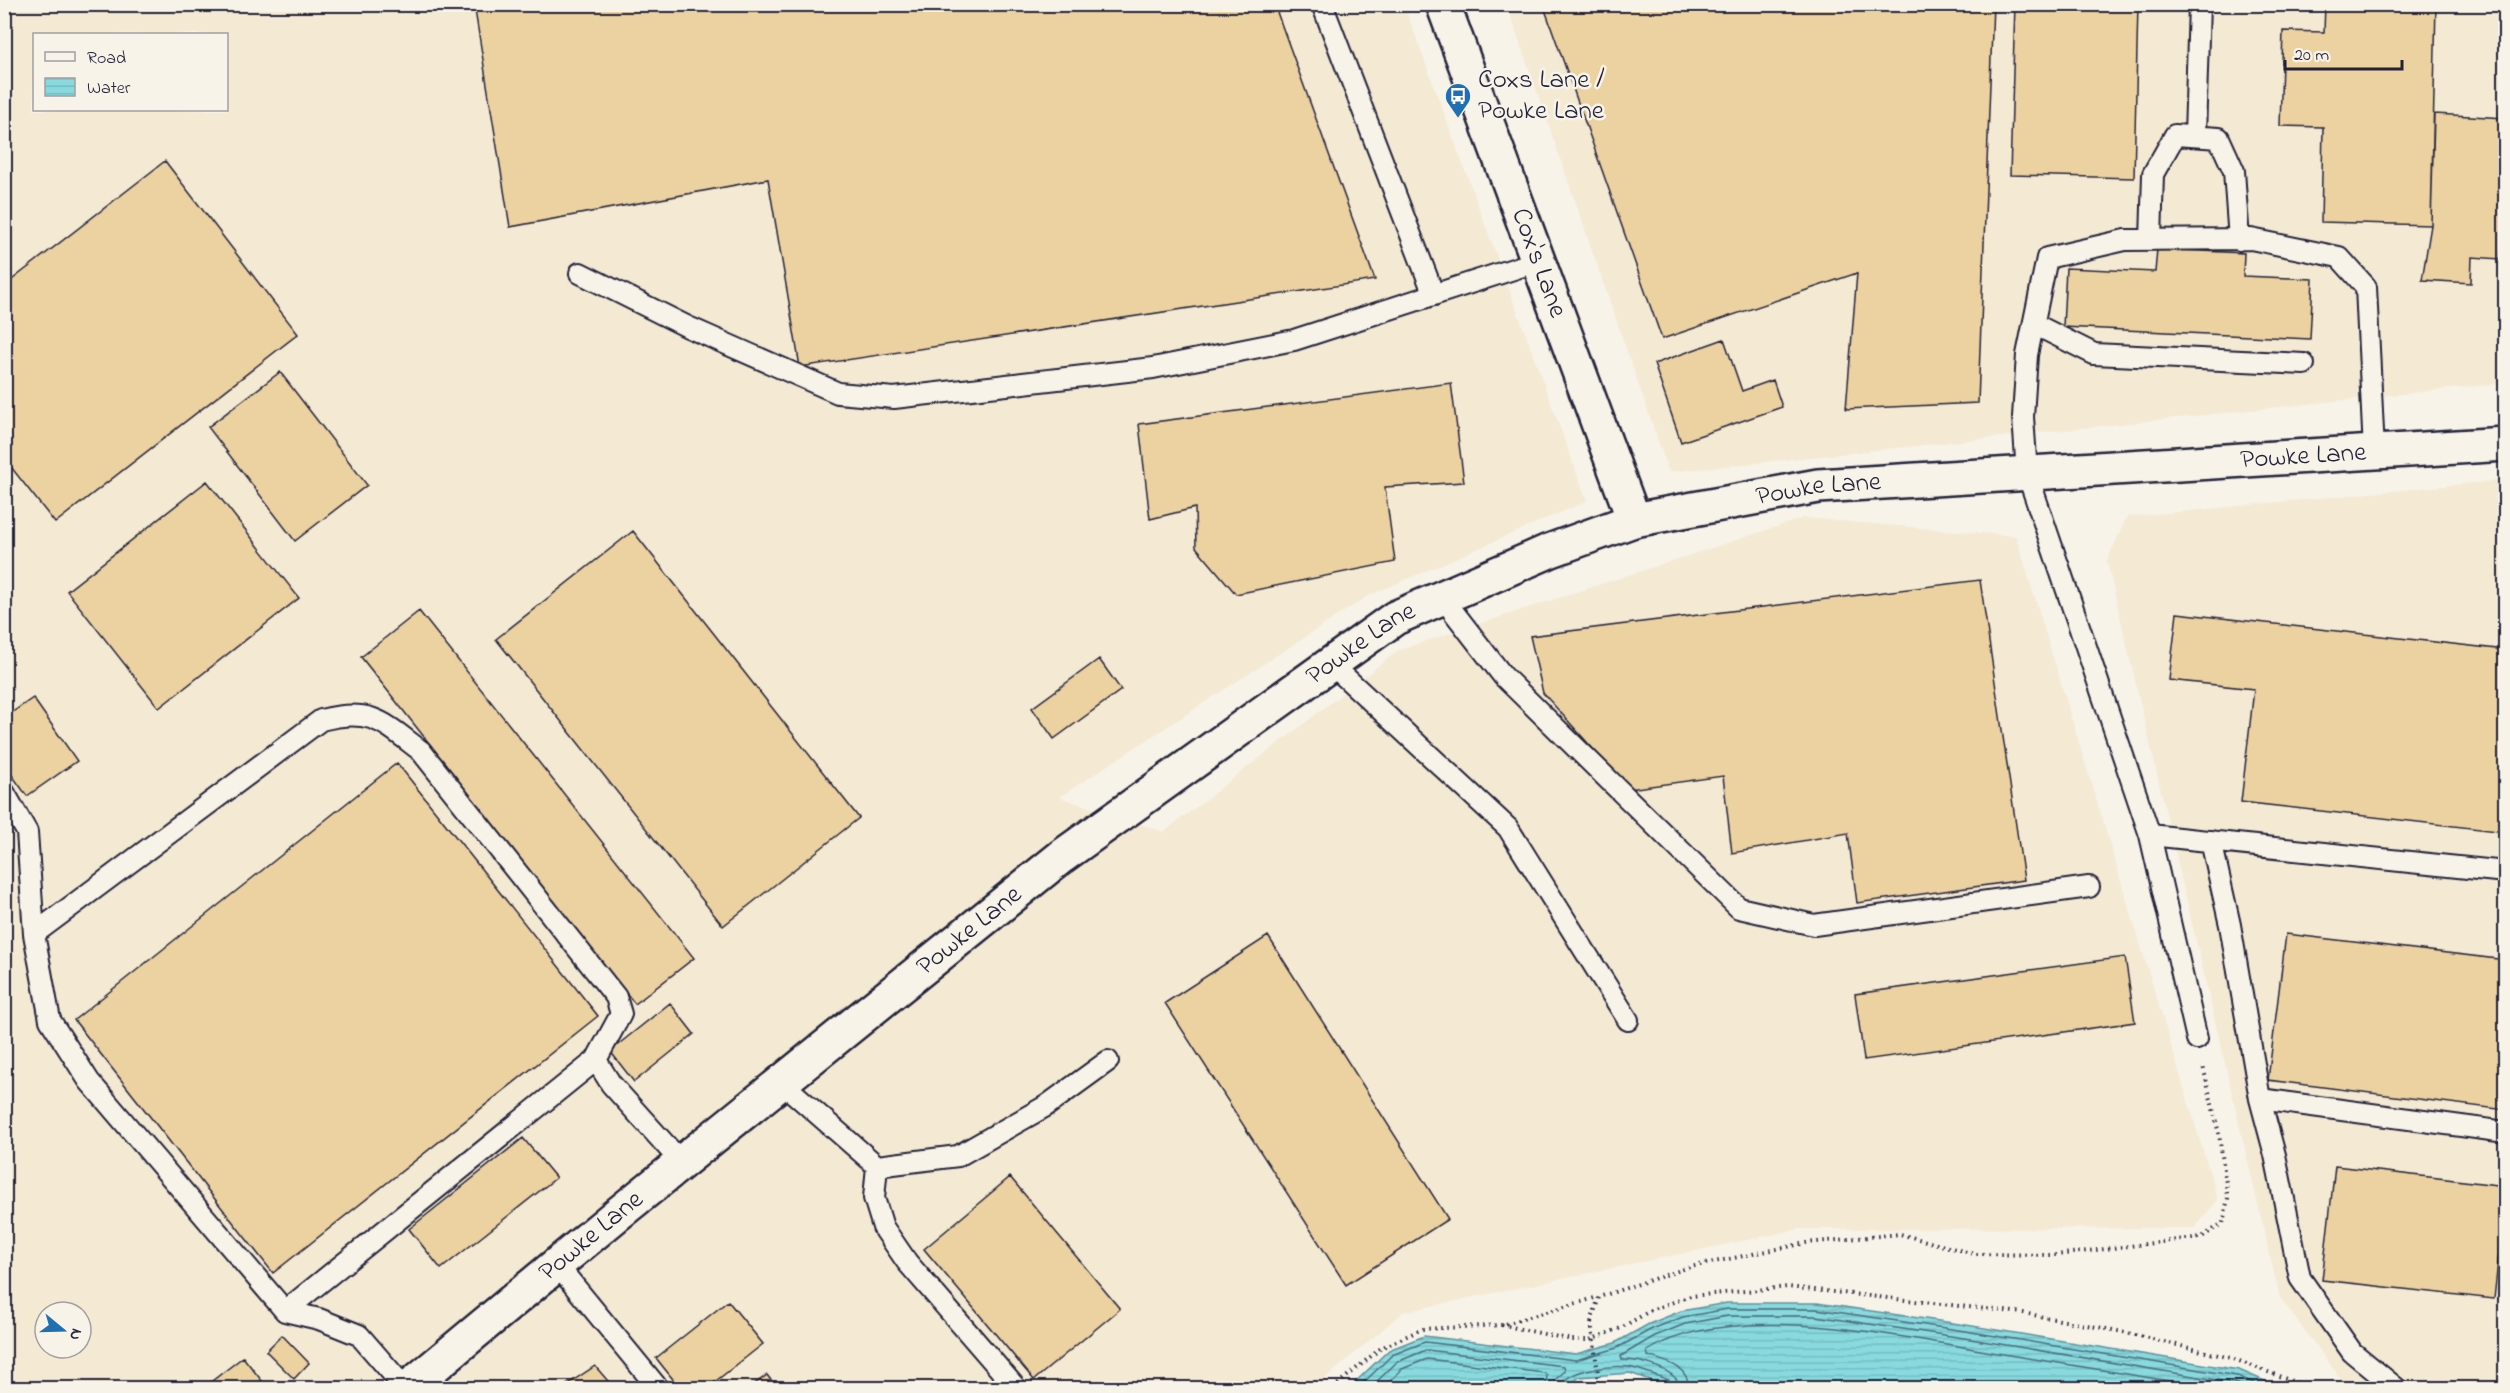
<svg xmlns="http://www.w3.org/2000/svg" width="2510" height="1393" font-family="'Indie Flower',sans-serif">
<style>
.built{fill:#f4e9d3;fill-rule:evenodd}
.water{fill:url(#water-rules);stroke:#5f909d;stroke-width:1.5}
.lines{fill:none;stroke-linecap:round;stroke-linejoin:round}
.shore{stroke:#4b6c7c;stroke-width:1.5}
.building{fill:#ecd2a1;stroke:#22223b;stroke-width:1.5}
.service-casing{stroke:#22223b;stroke-width:24}
.tertiary-casing{stroke:#22223b;stroke-width:38}
.path{stroke:#22223b;stroke-width:4;stroke-dasharray:1.5 4.5;stroke-linecap:butt}
.service{stroke:#f7f3e8;stroke-width:20}
.tertiary{stroke:#f7f3e8;stroke-width:33}
.path-bridge{stroke:#22223b;stroke-width:4;stroke-dasharray:1.5 4.5;stroke-linecap:butt}
.labels{text-anchor:middle;dominant-baseline:central;stroke-width:5;stroke-linejoin:round;paint-order:stroke}
.poi-label{font-size:27px;fill:#22223b;stroke:#f7f3e8;text-anchor:start}
.street-label{font-size:27px;fill:#22223b;stroke:#f7f3e8}
</style>
<defs>
<pattern id="water-rules" width="6" height="5" patternUnits="userSpaceOnUse" patternTransform="scale(1.5)"><rect width="6" height="5" fill="#88dade"/><path d="M0 2.5h6" fill="none" stroke="#75bbbf"/></pattern>
</defs>
<rect width="100%" height="100%" fill="#f7f3e8"/>
<filter id="ink" filterUnits="userSpaceOnUse"><feTurbulence type="fractalNoise" baseFrequency=".0167" numOctaves="2"/><feDisplacementMap in="SourceGraphic" scale="12" xChannelSelector="R" yChannelSelector="G"/><feConvolveMatrix kernelMatrix="1 2 1 2 8 2 1 2 1" color-interpolation-filters="sRGB"/></filter>
<g filter="url(#ink)">
<path class="built" d="M5,5h1399l183,496 -219,95 -309,201 105,35 235,-182 405,-132 212,18 202,664 -23,28 -396,1 -396,83 -89,76h-1309zM34,34h192v76h-192zM45,1312h36v36h-36z
M1507,5h998v378l-836,89z
M2505,480v908h-151l-13,-9 -61,-81 -173,-737 20,-44z"/>
<path class="water" d="M1727,1303h90l149,22 273,45 42,18h-609l-42,-15 -50,4 -16,11h-215l40,-38 35,-14 152,18 39,-11 34,-19 32,-13z"/>
<g class="lines">
<path class="shore" d="M1358,1388l34,-33 33,-13 151,18 41,-12 35,-19 31,-12 45,-8h88l149,22 272,45 29,12
M1370,1388l27,-26 29,-12 138,16 1,5 -9,8 -2,9
M1384,1388l18,-19 25,-10 118,14 2,3 -2,12
M1561,1388c3,-20 56,-24 72,-20 12,3 24,8 36,12l4,8
M1680,1388c-1,-18 -41,-29 -58,-28l-1,-4 34,-20 30,-12 43,-8h87l149,22 271,45 12,5
M1689,1388c-1,-23 -23,-26 -41,-32l-1,-5c83,-53 262,-13 356,3 70,11 140,23 210,34"/>
</g>
<path class="building" d="M474,4h800l101,276 -575,87 -32,-188 -258,48z
M1543,4h450l-15,399 -132,6 11,-136 -195,66z
M2015,4h123l-4,174 -124,-3z
M2325,4h111l-5,221 -110,-3 2,-95 -43,-1 3,-95 41,1z
M2434,114l72,4v74l-5,67 -29,-2 -1,26 -49,-3 9,-55z
M165,161l133,173 -243,189 -44,-56 -7,5v-186z
M2157,249l87,4 -1,23 70,3 -3,60 -247,-12 3,-59 89,4z
M1724,339l18,52 31,-11 9,27 -101,35 -27,-78z
M280,372l87,113 -72,56 -87,-114z
M1451,383l13,99 -79,5 10,75 -159,32 -40,-47 -1,-39 -45,11 -11,-95z
M207,481l92,117 -140,110 -92,-117z
M633,531l226,287 -136,108 -227,-287z
M1980,580l44,300 -167,23 -9,-70 -116,20 -9,-77 -94,13 -86,-96 -13,-57z
M419,611l275,347 -59,46 -274,-347z
M2177,613l329,37v182l-265,-30 13,-113 -85,-9z
M1099,659l22,31 -67,49 -22,-31z
M33,698l44,63 -50,35 -23,-32v-46z
M397,763l201,253 -325,257 -199,-253z
M2286,934l220,26v150l-238,-30z
M1268,936l180,283 -102,66 -181,-282z
M2125,957l10,65 -271,38 -9,-66z
M670,1003l24,31 -60,48 -24,-31z
M523,1138l33,40 -115,91 -32,-40z
M2335,1166l171,20 -12,113 -172,-19z
M1010,1177l110,132 -86,71 -110,-131z
M728,1301l35,43 -56,44h-27l-24,-30z
M282,1335l27,28 -15,16 -28,-28z
M243,1357l23,29 -3,2h-60z
M595,1366l19,22h-52z
M767,1375l10,13h-28z"/>
<g class="lines">
<g class="service-casing">
<path id="service" d="M1322,4l112,291
M2195,136l4,-132
M2151,240l2,-66 22,-39 44,3 15,33 5,69
M580,273l108,54 150,66 56,5 259,-30 141,-28 244,-79
M2034,324l60,30 210,10
M1442,597l61,79 236,232 75,17 275,-38
M1331,664l177,164 120,192
M4,792l23,40 7,102 16,86 39,61 196,230 34,8 40,16 46,53
M2150,835l356,37
M2211,841l19,84 30,174 15,56 25,123 52,74 44,36
M34,934l287,-214c50,-13 62,2 100,31l195,246 5,17 -25,46 15,24 71,79
M2197,1039l-47,-204 -123,-362 -4,-56 4,-62 20,-97 78,-18 126,-1 88,18 27,30 8,165
M781,1082l96,84 81,-10 88,-50 62,-45
M2260,1099l246,33
M877,1166l-3,32 9,29 24,35 109,126
M557,1265l101,123
M285,1311l311,-251"/>
</g>
<g class="tertiary-casing">
<g id="tertiary">
<path id="s1" d="M1443,4l191,516"/>
<path id="s2" d="M408,1388l206,-171 447,-360 334,-239 154,-67 85,-31 184,-34 688,-42"/>
</g>
</g>
<path class="path" d="M1591,1322l8,-25 91,-30 116,-24 94,-9 74,20 82,1 146,-18 21,-14 5,-25 -9,-64 -16,-68
M1502,1325l70,15h18l31,-12 32,-19 38,-13 97,-9 235,26 100,19 108,26 66,25 8,5
M1333,1388l48,-40 41,-19 80,-4 96,-28"/>
<use href="#service" class="service"/>
<use href="#tertiary" class="tertiary"/>
<path class="path-bridge" d="M1591,1322l9,66"/>
</g>
</g>
<defs>
<g id="bus-pin" transform="scale(1.35)"><path d="M0 17L-7.5 6A9.5 9.5 0 1 1 7.5 6Z" fill="#1f6fb2" stroke="#f7f3e8"/><path d="M-5-6H5V4H4V6H2V4H-2V6H-4V4H-5ZM-3.5-4V0h7V-4ZM-3.5 1.2v1.5H-2V1.2ZM2 1.2v1.5H3.5V1.2Z" fill="#fff"/></g>
</defs>
<g fill-rule="evenodd">
<use href="#bus-pin" x="1458" y="96"/>
</g>
<g class="labels">
<g class="poi-label">
<text x="1478" y="80">Coxs Lane /<tspan x="1478" dy="31">Powke Lane</tspan></text>
</g>
<g class="street-label">
<text stroke="none"><textPath href="#s1" startOffset="276">Cox's Lane</textPath></text>
<text stroke="none"><textPath href="#s2" startOffset="2184">Powke Lane</textPath></text>
<text stroke="none"><textPath href="#s2" startOffset="1698">Powke Lane</textPath></text>
<text stroke="none"><textPath href="#s2" startOffset="1210">Powke Lane</textPath></text>
<text stroke="none"><textPath href="#s2" startOffset="724">Powke Lane</textPath></text>
<text stroke="none"><textPath href="#s2" startOffset="238">Powke Lane</textPath></text>
</g>
</g>
<rect width="2510" height="1393" fill="none" stroke="#f7f3e8" stroke-width="24"/>
<rect x="12" y="12" width="2486" height="1369" fill="none" stroke="#22223b" stroke-width="2" filter="url(#ink)"/>
<rect x="33" y="33" width="195" height="78" fill="#f7f3e8" stroke="#a29fa3" stroke-width="1.5"/>
<rect x="45" y="52" width="30" height="9" fill="#f7f3e8" stroke="#a29fa3" stroke-width="1.5"/>
<text x="87" y="63" font-size="18" fill="#22223b">Road</text>
<rect x="45" y="78" width="30" height="18" fill="url(#water-rules)" stroke="#a29fa3" stroke-width="1.5"/>
<text x="87" y="93" font-size="18" fill="#22223b">Water</text>
<g transform="translate(63 1330) rotate(109)"><circle r="28" fill="#f7f3e8" stroke="#a29fa3" stroke-width="1.5"/>
<path d="M0-4.5L10 22L0 15L-10 22Z" fill="#1f6fb2"/>
<text y="-9" font-size="16" font-weight="bold" text-anchor="middle" fill="#22223b">N</text>
</g>
<path d="M2285 60v9h117v-9" fill="none" stroke="#22223b" stroke-width="3"/>
<text x="2294" y="60" font-size="18" fill="#22223b" stroke="#f7f3e8" stroke-width="4.5" paint-order="stroke">20 m</text>
</svg>
